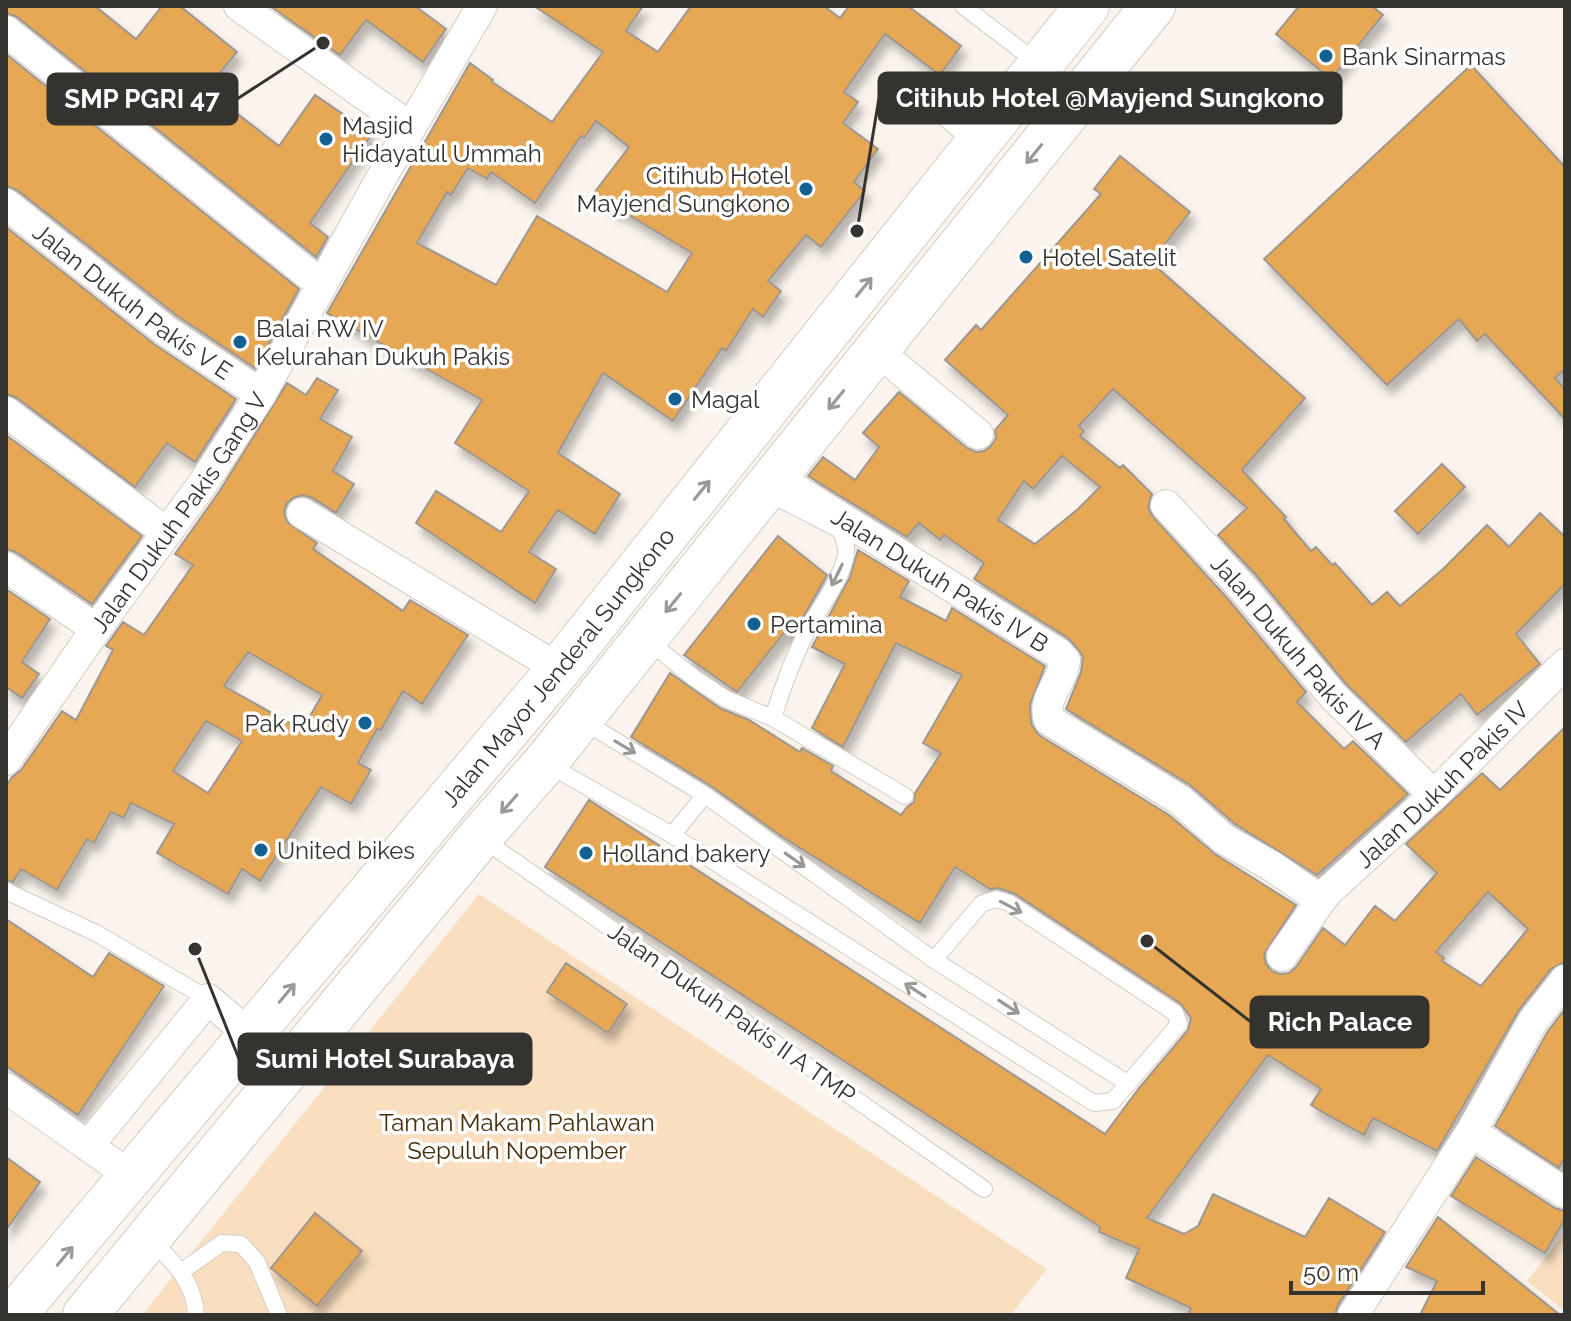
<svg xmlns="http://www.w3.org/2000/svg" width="1571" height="1321" font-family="Raleway,sans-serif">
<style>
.green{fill:#f9dfc0}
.building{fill:#e7a855;stroke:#9d9791;stroke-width:2;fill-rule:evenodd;filter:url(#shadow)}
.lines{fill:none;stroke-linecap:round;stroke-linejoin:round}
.lane-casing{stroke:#d3ccc5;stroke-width:18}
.street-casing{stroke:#d3ccc5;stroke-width:32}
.primary-casing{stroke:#d3ccc5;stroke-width:46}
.lane{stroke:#fff;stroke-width:16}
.street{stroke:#fff;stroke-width:30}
.primary{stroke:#fff;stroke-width:44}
.oneway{stroke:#9a9998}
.poi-dot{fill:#136093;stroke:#fff;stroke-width:3}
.labels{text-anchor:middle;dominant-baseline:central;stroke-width:7;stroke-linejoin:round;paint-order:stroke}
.poi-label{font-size:24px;fill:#353330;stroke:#fff;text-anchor:start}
.street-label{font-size:24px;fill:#353330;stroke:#fff}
.park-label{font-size:24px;fill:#472e09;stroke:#fff}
.leader{fill:none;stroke:#353330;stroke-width:3}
.callout-dot{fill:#353330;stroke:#fff;stroke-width:3}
.callout{fill:#353330;stroke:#353330;stroke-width:3}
.callout-label{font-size:26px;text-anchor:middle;font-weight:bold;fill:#fff}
</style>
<defs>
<filter id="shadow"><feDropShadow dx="5" dy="9" stdDeviation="4" flood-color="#0004"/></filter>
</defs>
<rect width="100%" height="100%" fill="#fbf4ed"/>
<path class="green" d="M479,894l568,375 -36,46h-869z
M1565,1232v79l-38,-30z"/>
<path class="building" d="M6,6h89l41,33 26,-33h18l57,46 -28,34 15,12 -3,3 58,45 36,-51 57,39 -62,89 18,14 -12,20 -299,-240 -11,-4z
M270,6h145l31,23 -23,33 -57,-42 -26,35z
M534,6h109l-17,25 32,21 33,-46h133l16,12 9,-12h59l53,40 -21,29 -55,-41 -41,58 14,10 -15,21 35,26 -24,33 11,9 -44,56 -15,-12 -38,46 13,10 -18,26 -10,-8 -27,42 -4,-3 -49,73 -70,-48 -45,80 62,41 -25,40 -37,-24 -29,42 27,17 -21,34 -119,-80 20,-32 65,41 28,-41 -74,-48 27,-43 -155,-87 143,-250 23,17 -1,2 60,40 51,-70zM596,121l33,26 -35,46 24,19 2,-2 72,43 -25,39 -130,-76 -41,69 -79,-42 30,-51 4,3 17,-27 19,11 4,-7 44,31 46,-67 3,2z
M1299,6h73l11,9 -52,64 -55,-45z
M6,54l293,235 -44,79 -79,-53 -159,-125 -11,-4z
M1471,65l94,102v202l-10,9 10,11v30l-80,-85 -8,7 -18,-22 -72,66 -123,-126z
M1120,156l70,56 -39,50 154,136 -63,72 44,47 -2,2 27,32 5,-4 16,18 3,-2 37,42 15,-13 13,14 43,-37 44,-44 22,22 31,-34 25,24v47l-49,50 24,30 -63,51 -16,-21 -55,48 -60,-58 -90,-109 -38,-40 29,-27 -134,-119 -34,37 5,5 -4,5 40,32 3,-3 29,29 -4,14 5,9 75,82 78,93 -9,10 47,47 9,-8 55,53 -91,81 -82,-51 -45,-39 -124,-76 15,-37 2,-15 -4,-7 -11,-12 -94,-59 10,-16 -40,-28 -4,5 -21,-17 -12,14 -99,-61 15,-19 32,23 24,-33 -16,-14 36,-41 68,56 9,4 8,-1 7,-5 5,-8 -1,-8 13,-15 -63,-55 31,-35 5,5 120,-136 -7,-5zM1062,456l38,31 -22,22 -43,35 -37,-24 26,-39 9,8z
M6,227l148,117 82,55 -41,63 -28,-19 -32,44 -118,-89 -11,-4z
M317,378l21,12 -18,29 32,18 -19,34 21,13 -18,29 -25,-16 -9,-2 -9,3 -6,5 -3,9 3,10 30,21 -4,6 90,62 7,-11 58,35 -46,69 -19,-13 -22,39 -4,-1 -19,34 13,7 -20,34 -30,-17 -61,94 -18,-12 -14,25 -71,-41 17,-29 -43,-21 -7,15 -13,-6 -17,31 -7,-4 -30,51 -36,-21 -8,13 -7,-2v-94l6,-9 9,-7 41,-59 14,9 37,-70 -7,-4 17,-24 21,13 49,-70 -18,-11 44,-62 68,-109 19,12zM248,652l74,43 -20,35 -78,-44zM206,721l36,20 -34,52 -35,-22z
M6,435l136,101 -50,68 -76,-52 -10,-3z
M1442,464l23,23 -47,47 -23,-23z
M778,536l49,39 -35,62 -8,-4 -47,59 -53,-37z
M858,550l51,31 -9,16 46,24 6,-13 93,58 -15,38 1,20 8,11 130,80 46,39 81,51 -32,49 2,10 6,7 8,3 9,-1 7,-6 27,-39 22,17 30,-39 20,15 42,-48 -31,-29 76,-71 18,17 65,-63v235l-14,7 -32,41 -82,141 -64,-33 -9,17 -42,-23 -11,-7 10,-16 -53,-34 -121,163 37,16 14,-8 15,-32 92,43 24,-39 56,34 -47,73 -3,10h-147l3,-7 -65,-30 13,-29 -40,-17 1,-5 -555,-360 44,-67 516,334 34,-46 49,-58 3,-12 -10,-14 -166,-110 -16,-6 -9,1 -35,-22 -35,56 -139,-87 -70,-50 -80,-49 39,-64 50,35 29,12 51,32 2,-4 31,18 -2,5 70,44 6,-8 7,-5 1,-9 26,-40 -18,-10 39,-68 -66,-32 -53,104 -31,-19 33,-64 -33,-17 38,-70zM1488,892l40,37 -47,57 -39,-25 2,-3 -8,-6z
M6,589l44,30 -28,43 17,12 -17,24 -16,-11z
M6,919l87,58 16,-24 55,33 -86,129 -72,-49z
M566,963l61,41 -19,29 -61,-41z
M1565,1009v148l-6,11 -64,-42 53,-95z
M6,1157l34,25 -34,48z
M1476,1157l79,51 10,3v8l-20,34 -94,-57z
M315,1213l47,38 -45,55 -46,-38z
M1438,1217l122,98h-140l17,-34 -31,-14z"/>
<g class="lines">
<g class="lane-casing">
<path id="lane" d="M963,6l76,58
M902,82l74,62
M764,491l76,39c4,8 7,15 6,24 -3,23 -28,56 -39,77 -14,28 -25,57 -34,87
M646,639l48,39 32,21 47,19 132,78
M583,721l122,74
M547,764l125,71 422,268 19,-2 66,-77 -4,-11 -166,-110 -13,-4 -15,5 -47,56
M672,835l33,-40 229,165 193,123
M481,838l503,351
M6,891l92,43 110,65
M149,1238c23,23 45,42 47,77
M182,1271l40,-28 19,1 16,18 22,53"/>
</g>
<g class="street-casing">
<g id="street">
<path d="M239,6l171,121"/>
<path d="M6,31l316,254"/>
<path id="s1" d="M6,204l159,126 96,64"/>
<path d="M876,350l102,84"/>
<path d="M6,412l161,121"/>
<path id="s2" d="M774,476l284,177 7,8c-2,20 -24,39 -16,59l131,80 44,39 49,28 42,29 11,-3"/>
<path id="s3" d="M1166,505l76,82 91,109 101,99"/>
<path d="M302,513l257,156"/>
<path d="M6,567l90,62"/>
<path id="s4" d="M6,760l90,-131 108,-147 57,-88 122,-219 99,-169"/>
<path id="s5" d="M1282,956l44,-63 108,-98 131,-131"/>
<path d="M6,1088l126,89"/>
<path d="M1471,1132l94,61"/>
<path d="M88,1146l120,-147 43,37"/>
<path d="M1353,1315l118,-183 62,-111 32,-41"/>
</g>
</g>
<g class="primary-casing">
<g id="primary">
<path id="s6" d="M14,1315l545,-646 528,-663"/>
<path d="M85,1315l395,-478 65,-74 608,-757"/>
</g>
</g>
<use href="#lane" class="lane"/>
<use href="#street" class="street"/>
<use href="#primary" class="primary"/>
</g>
<defs><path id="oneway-shaft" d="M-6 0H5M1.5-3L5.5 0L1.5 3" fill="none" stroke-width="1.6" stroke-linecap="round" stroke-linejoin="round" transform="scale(2)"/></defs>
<g class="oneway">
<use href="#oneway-shaft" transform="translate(1034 154) rotate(129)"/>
<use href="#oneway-shaft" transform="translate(864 287) rotate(-51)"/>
<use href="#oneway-shaft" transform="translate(836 400) rotate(129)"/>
<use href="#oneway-shaft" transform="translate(702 490) rotate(-51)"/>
<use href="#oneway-shaft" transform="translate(837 575) rotate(116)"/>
<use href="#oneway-shaft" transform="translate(673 603) rotate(129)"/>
<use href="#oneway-shaft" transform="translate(625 747) rotate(31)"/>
<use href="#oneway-shaft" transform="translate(509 804) rotate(131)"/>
<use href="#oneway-shaft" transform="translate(795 860) rotate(35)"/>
<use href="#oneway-shaft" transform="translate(1011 907) rotate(28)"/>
<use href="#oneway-shaft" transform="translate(915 990) rotate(-147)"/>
<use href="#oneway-shaft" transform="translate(287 993) rotate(-50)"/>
<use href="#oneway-shaft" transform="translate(1009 1007) rotate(33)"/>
<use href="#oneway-shaft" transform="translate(65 1256) rotate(-50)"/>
</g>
<g class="poi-dot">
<circle cx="1326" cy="56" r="8"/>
<circle cx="326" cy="139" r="8"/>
<circle cx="806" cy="189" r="8"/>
<circle cx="1026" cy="257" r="8"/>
<circle cx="240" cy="342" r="8"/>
<circle cx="675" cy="399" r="8"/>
<circle cx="754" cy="624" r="8"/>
<circle cx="365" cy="723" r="8"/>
<circle cx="261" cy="850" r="8"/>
<circle cx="586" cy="853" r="8"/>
</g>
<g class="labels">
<g class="poi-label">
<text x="1342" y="56">Bank Sinarmas</text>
<text x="342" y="125">Masjid<tspan x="342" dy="28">Hidayatul Ummah</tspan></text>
<text x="790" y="175" text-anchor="end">Citihub Hotel<tspan x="790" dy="28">Mayjend Sungkono</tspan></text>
<text x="1042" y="257">Hotel Satelit</text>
<text x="256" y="328">Balai RW IV<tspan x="256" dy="28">Kelurahan Dukuh Pakis</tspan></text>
<text x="691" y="399">Magal</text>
<text x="770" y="624">Pertamina</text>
<text x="349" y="723" text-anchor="end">Pak Rudy</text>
<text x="277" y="850">United bikes</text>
<text x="602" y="853">Holland bakery</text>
</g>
<g class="street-label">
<text stroke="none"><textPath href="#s1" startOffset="160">Jalan Dukuh Pakis V E</textPath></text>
<text stroke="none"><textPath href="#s4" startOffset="302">Jalan Dukuh Pakis Gang V</textPath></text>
<text stroke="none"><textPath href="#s2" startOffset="196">Jalan Dukuh Pakis IV B</textPath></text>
<text stroke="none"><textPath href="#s3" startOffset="198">Jalan Dukuh Pakis IV A</textPath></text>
<text stroke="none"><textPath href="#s6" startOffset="846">Jalan Mayor Jenderal Sungkono</textPath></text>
<text stroke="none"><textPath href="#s5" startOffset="236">Jalan Dukuh Pakis IV</textPath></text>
<text transform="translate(732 1013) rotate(35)">Jalan Dukuh Pakis II A TMP</text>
</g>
<g class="park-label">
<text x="517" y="1122">Taman Makam Pahlawan<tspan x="517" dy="28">Sepuluh Nopember</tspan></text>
</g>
</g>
<path class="leader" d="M857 231L879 98M323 43L237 99M1147 941L1251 1022M195 949L239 1059"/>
<g class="callout-dot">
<circle cx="857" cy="231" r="8"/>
<circle cx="323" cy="43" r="8"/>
<circle cx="1147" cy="941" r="8"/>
<circle cx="195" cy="949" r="8"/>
</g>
<g class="callout">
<rect x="879" y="73" width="462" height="50" rx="8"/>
<rect x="48" y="74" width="189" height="50" rx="8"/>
<rect x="1251" y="997" width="177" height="50" rx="8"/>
<rect x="239" y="1034" width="292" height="50" rx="8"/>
</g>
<g class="callout-label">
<text x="1110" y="107">Citihub Hotel @Mayjend Sungkono</text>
<text x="142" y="108">SMP PGRI 47</text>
<text x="1340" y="1031">Rich Palace</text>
<text x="385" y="1068">Sumi Hotel Surabaya</text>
</g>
<rect width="1571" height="1321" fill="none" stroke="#353330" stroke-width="16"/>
<path d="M1291 1281v12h192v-12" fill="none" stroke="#353330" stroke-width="4"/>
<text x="1303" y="1281" font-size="24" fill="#353330" stroke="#ffffff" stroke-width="6" paint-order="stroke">50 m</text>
</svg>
